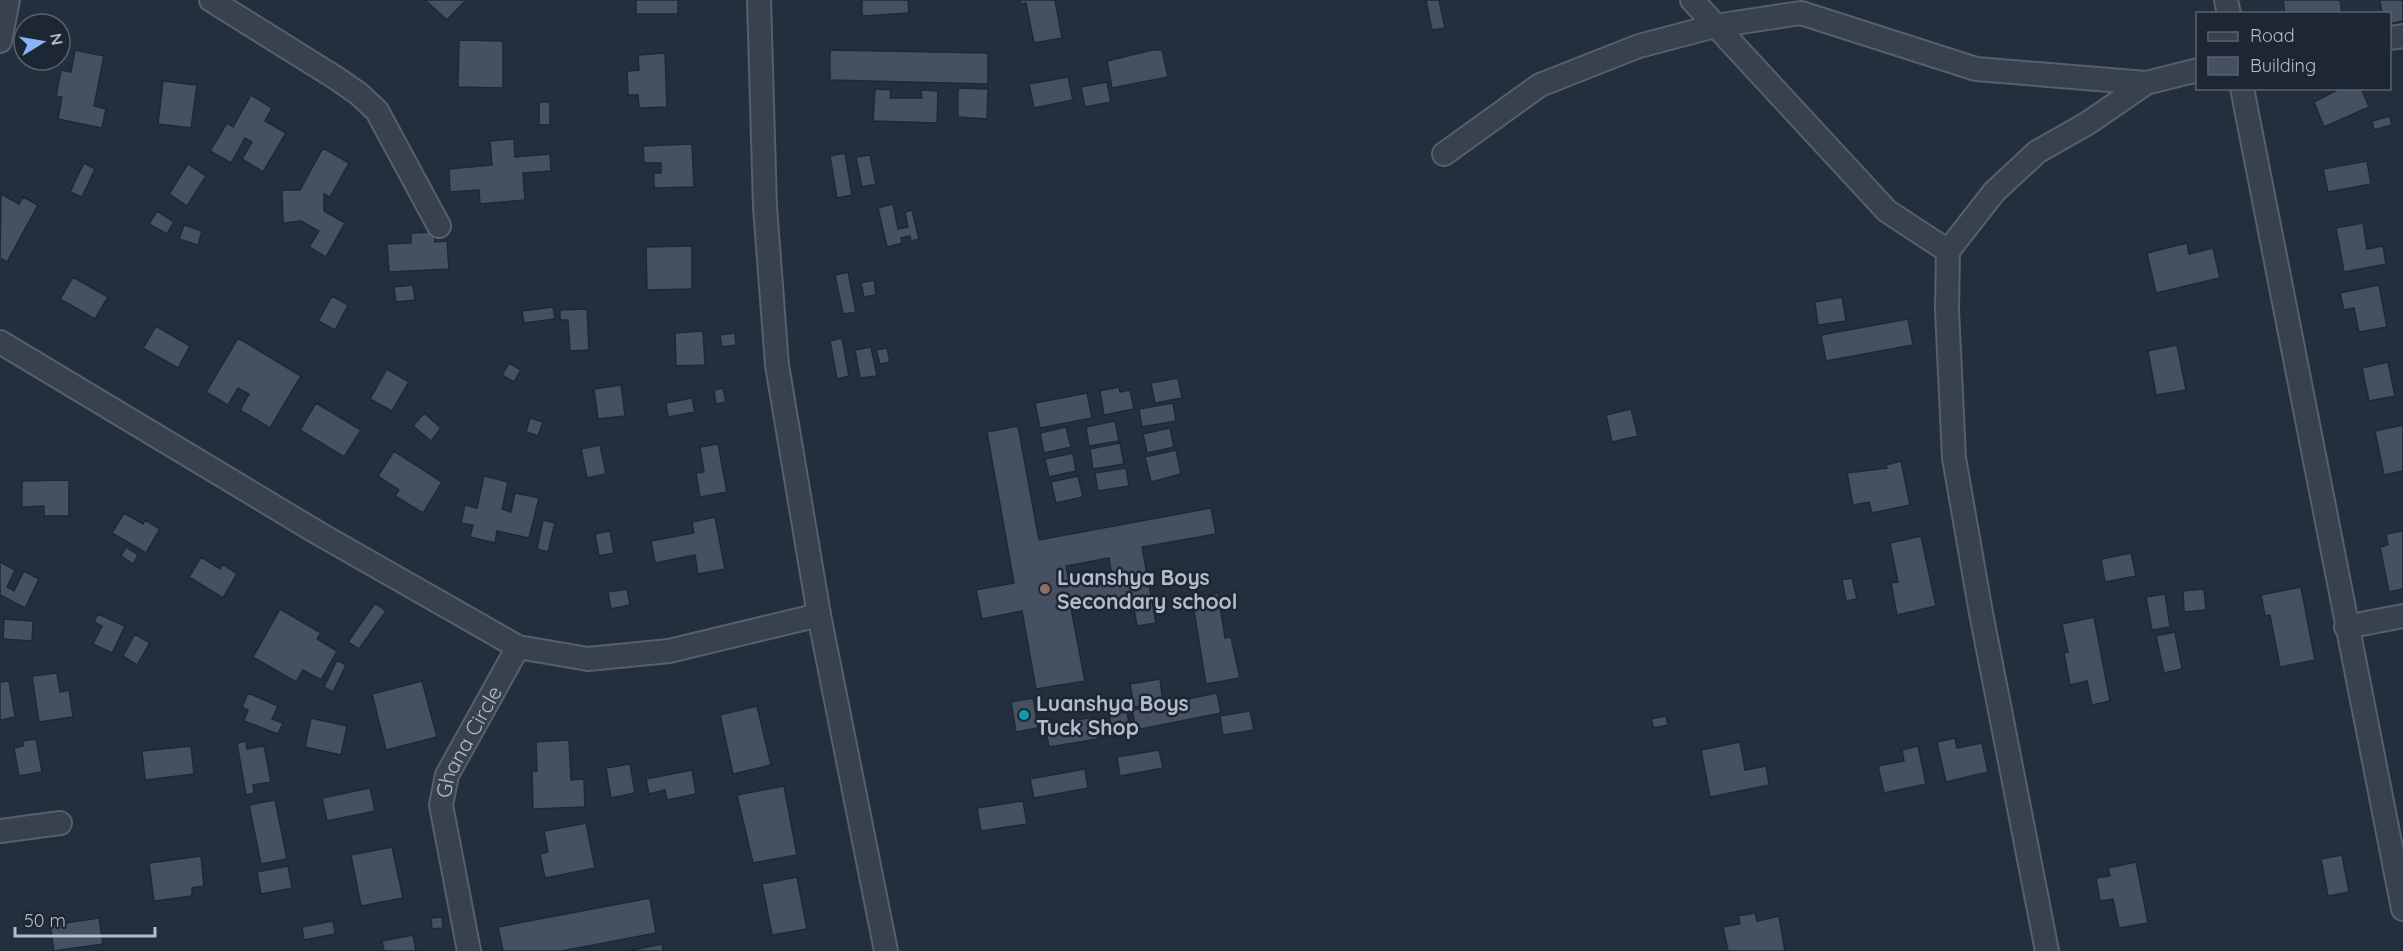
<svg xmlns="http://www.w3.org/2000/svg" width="2403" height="951" font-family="Quicksand,sans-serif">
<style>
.building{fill:#455162;stroke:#1f2835;stroke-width:1.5;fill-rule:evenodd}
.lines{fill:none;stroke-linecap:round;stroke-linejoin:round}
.minor-casing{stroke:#565f6c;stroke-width:26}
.minor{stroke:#38414e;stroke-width:22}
.education-dot{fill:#8d6e63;stroke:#1d2633;stroke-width:2}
.culture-dot{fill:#0f9aa8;stroke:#1d2633;stroke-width:2}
.labels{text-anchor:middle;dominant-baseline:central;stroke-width:5;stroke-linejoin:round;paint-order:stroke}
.poi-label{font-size:21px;font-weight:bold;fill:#b4bcc9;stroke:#1d2633;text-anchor:start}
.street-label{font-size:21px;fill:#b4bcc9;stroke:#1d2633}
</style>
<rect width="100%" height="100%" fill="#242f3e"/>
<path class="building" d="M425,0h39l1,1 -18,19z
M636,0h42v14h-42z
M862,0h46l1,13 -47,3z
M1020,0h35l7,38 -28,5 -8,-40 -5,1z
M1426,0h13l6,28 -13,2z
M2283,0h57l2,14h-57z
M2380,0h23v21l-13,3v-10h-8z
M459,40l44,1v47l-45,-1z
M75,50l29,6 -10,50 12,3 -4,19 -44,-9 4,-22 -6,-1 5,-26 10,2z
M830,50l158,3v31l-158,-4z
M1152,50h10l6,27 -56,11 -5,-27z
M665,53l2,54 -28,1 -1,-13h-10l-1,-24 12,-1 -1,-15z
M1068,77l5,23 -39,8 -5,-24z
M163,81l34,4 -6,43 -33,-4z
M1107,82l4,20 -26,5 -4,-20z
M958,88l30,1 -1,30 -29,-2z
M2341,88h20l8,19 -45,20 -10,-25z
M875,89l16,1 -1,8h32l-1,-8 17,1 -1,32 -64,-2z
M251,95l21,13 -7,13 21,12 -23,39 -21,-13 10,-17 -7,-4 -14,25 -21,-12 17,-28 6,4z
M539,102h11v23h-11z
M2390,116l2,9 -18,5 -2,-9z
M514,139l1,18 35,-3 1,17 -28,2 2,27 -45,4 -1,-14 -29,2 -1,-23 43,-4 -2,-24z
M692,144l2,43 -40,1v-15h7v-10h-17l-1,-17z
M323,148l26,15 -19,34 -6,-3v17l21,12 -19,34 -17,-10 10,-16 -18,-10 -18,2 -1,-33h18z
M845,153l7,42 -15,3 -7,-42z
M870,155l6,29 -14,3 -6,-30z
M2367,161l4,23 -43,8 -5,-23z
M84,163l11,6 -13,28 -12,-5z
M188,164l18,12 -19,30 -18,-12z
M1,194l18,10 4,-7 15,8 -31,57 -7,-4z
M893,204l5,25 10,-2 -3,-15 7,-2 7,29 -8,2 -1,-5 -9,2 1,5 -15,4 -9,-39z
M157,211l17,11 -7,12 -18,-10z
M2363,223l4,26 16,-3 3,18 -42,8 -8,-44z
M184,225l18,6 -4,14 -19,-6z
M434,232l1,10 12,-1 2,28 -60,3 -2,-28 24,-1v-10z
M2187,243l2,11 24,-6 7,30 -64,15 -9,-40z
M692,246v43l-45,1 -1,-43z
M848,272l8,40 -13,2 -8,-39z
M73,277l35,20 -13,22 -35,-20z
M874,280l2,15 -12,2 -3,-14z
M413,285l2,15 -19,2 -2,-15z
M2379,285l8,42 -28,5 -5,-24 -10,2 -4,-17z
M332,296l16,9 -13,25 -17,-9z
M1842,297l4,24 -28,4 -3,-23z
M553,307l2,12 -31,4 -2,-12z
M587,309l2,41 -19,1 -2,-31h-8v-10z
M1908,319l5,26 -87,16 -5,-26z
M156,326l34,20 -12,22 -35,-20z
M703,331l2,34 -29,1 -1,-33z
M735,333l1,12 -14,2 -2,-12z
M238,338l63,38 -31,52 -30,-18 9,-16 -11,-6 -10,17 -22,-13z
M842,338l7,38 -12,3 -7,-38z
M2177,345l9,45 -30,5 -8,-44z
M871,347l6,29 -17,2 -5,-28z
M887,348l3,14 -10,2 -4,-14z
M2388,362l7,34 -26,5 -7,-33z
M509,363l12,7 -7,12 -12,-7z
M387,369l22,13 -17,29 -22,-12z
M1178,378l4,20 -27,5 -4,-20z
M621,385l4,31 -27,3 -4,-30z
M1119,387l1,5 10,-2 4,19 -30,6 -4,-24z
M723,388l3,14 -10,2 -2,-14z
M1087,393l5,25 -52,10 -5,-25z
M692,398l3,14 -27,5 -2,-14z
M316,403l45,27 -17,27 -44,-27z
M1173,403l3,18 -34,6 -3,-18z
M1631,409l7,27 -26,6 -6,-27z
M424,413l17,15 -10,13 -18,-15z
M530,418l13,4 -5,14 -12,-4z
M1115,421l4,20 -30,5 -3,-19z
M2403,425v46l-19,4 -9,-44z
M1018,426l21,114 172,-32 5,26 -74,13 14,76 -19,3 -5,-29 -61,11 14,73 -49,8 -14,-78 -40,8 -6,-29 38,-7 -27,-151zM1109,558l3,19 -42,8 -4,-19z
M1066,427l5,20 -27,6 -4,-20z
M1170,428l4,19 -27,6 -4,-19z
M1120,443l4,21 -31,5 -3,-20z
M718,444l9,48 -27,5 -4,-24 8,-1 -4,-25z
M600,445l6,29 -19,4 -6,-29z
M1176,450l5,24 -30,8 -6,-25z
M394,451l48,31 -19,31 -28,-17 4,-6 -21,-14z
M1073,453l3,18 -27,6 -4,-18z
M1901,461l9,44 -38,8 -3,-11 -16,3 -6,-32 40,-5 -1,-3z
M1126,468l3,18 -31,5 -3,-18z
M484,476l24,6 -6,27 9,3 4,-19 24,5 -10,40 -32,-7 -2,12 -25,-6 3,-12 -12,-2 4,-18 12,3z
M1078,476l5,21 -27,6 -5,-21z
M69,480v36h-25v-10l-22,1v-26z
M124,513l19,11 2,-4 15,9 -14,24 -34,-20z
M715,517l10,52 -27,5 -3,-19 -40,8 -4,-22 43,-8 -2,-11z
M543,520l12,3 -7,29 -11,-3z
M610,531l4,22 -15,3 -4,-22z
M2403,531v58l-14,3 -9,-45 8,-2 -2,-11z
M1921,536l15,70 -39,9 -6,-32 7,-1 -8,-39z
M126,547l12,8 -5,9 -12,-8z
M2131,553l5,23 -31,6 -4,-23z
M201,557l19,12 2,-5 15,10 -14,24 -34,-21z
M0,562l15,8 -8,17 7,4 10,-20 15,8 -14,29 -25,-13z
M1852,578l5,21 -11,2 -4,-21z
M2301,587l14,73 -35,7 -10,-52 -5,1 -4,-21z
M627,589l3,16 -19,4 -3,-17z
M2204,589l2,21 -22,2 -1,-21z
M1218,593l7,45 6,-1 9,41 -34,6 -14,-86z
M2165,594l5,33 -18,3 -6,-33z
M375,603l11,8 -27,38 -11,-7z
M280,609l41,24 -4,6 20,12 -16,29 -18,-10 -7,12 -43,-25z
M98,614l27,12 -13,27 -19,-9 9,-18 -8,-4z
M2094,617l16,84 -18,4 -5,-24 -17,4 -6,-32 4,-1 -6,-28z
M4,619l29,2 -1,20 -29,-2z
M2175,632l7,37 -18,4 -8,-37z
M135,634l15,9 -13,22 -14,-9z
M337,660l9,5 -13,27 -9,-5z
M57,673l3,19 9,-2 4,27 -34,5 -7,-46z
M1160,679l3,24 -29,4 -4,-23z
M9,681l6,36 -15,3v-38z
M422,681l15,56 -51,13 -14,-56z
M248,693l30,13 -6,13 11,4 -5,11 -34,-13 4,-11 -6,-3z
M1217,693l4,20 -85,17 -4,-20z
M1033,698l5,30 -22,4 -5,-30z
M757,706l14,59 -38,9 -13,-59z
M1250,711l4,19 -31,5 -3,-19z
M1127,712l4,22 -18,3 -4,-22z
M1666,716l2,9 -14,3 -3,-9z
M1095,717l3,22 -49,8 -4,-22z
M311,718l36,8 -6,29 -36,-8z
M1955,738l2,10 25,-5 6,29 -42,10 -9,-40z
M36,739l6,33 -23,4 -5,-28 9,-2v-5z
M569,740l2,40 13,-1 1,28 -52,2 -1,-38h5l-1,-29z
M246,741l1,8 17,-3 7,36 -18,3 1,8 -8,2 -9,-52z
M1740,742l5,28 21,-4 3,19 -59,12 -9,-47z
M191,746l3,28 -49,6 -3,-29z
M1918,746l8,38 -42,9 -6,-27 26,-5 -2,-11z
M1159,750l4,18 -43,8 -3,-19z
M630,764l5,29 -24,5 -5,-30z
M1085,769l3,19 -54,10 -4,-19z
M692,770l4,24 -29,6 -2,-10 -16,4 -3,-15z
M784,786l13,69 -44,8 -16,-68z
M370,788l5,23 -48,10 -5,-23z
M275,800l12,59 -26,5 -12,-59z
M1023,801l4,23 -46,7 -4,-23z
M586,823l9,45 -50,10 -5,-24 8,-2 -4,-21z
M392,847l11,51 -42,8 -10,-51z
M2342,855l7,37 -21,4 -7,-37z
M201,856l3,30 -12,2v8l-38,5 -5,-38z
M2136,862l12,61 -29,5 -6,-29 -13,2 -4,-23 14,-2 -2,-8z
M288,866l4,22 -31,6 -4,-22z
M797,877l10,52 -35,6 -10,-51z
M650,898l6,35 -94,18h-59l-5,-24z
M1755,913l2,8 22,-5 6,35h-57l-5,-24 17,-3 -2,-8z
M442,917l1,11 -11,1 -1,-11z
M99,918l4,26 -49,7 -4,-26z
M333,921l2,13 -31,6 -2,-13z
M413,935l3,16h-32l-2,-10z
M662,944l1,7h-35z"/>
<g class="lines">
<g class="minor-casing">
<g id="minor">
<path d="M211,0l125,78 23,16 18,17 62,115"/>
<path d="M759,0l6,207 12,158 42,250 67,336"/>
<path d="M1692,0l195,211 61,40 -1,59 7,148 27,155 66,338"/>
<path d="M2226,0l3,14"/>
<path d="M2390,38l13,-2"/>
<path d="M0,41l8,-41"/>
<path d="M2242,88l161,821"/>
<path d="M1444,154l96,-69 99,-39 76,-20 86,-13 175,56 170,14"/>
<path d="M1948,251l46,-59 43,-40 51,-29 58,-40 52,-13"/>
<path d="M0,342l318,191 200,114 70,12 81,-8 150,-36"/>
<path d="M2346,627l57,-11"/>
<path d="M0,831l60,-8"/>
<path id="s1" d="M469,951l-28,-146 6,-30 71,-128"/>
</g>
</g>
<use href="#minor" class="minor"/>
</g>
<circle class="education-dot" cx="1045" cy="589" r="6"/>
<circle class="culture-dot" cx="1024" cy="715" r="6"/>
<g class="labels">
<g class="poi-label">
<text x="1057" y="577">Luanshya Boys<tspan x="1057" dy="24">Secondary school</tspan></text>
<text x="1036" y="703">Luanshya Boys<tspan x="1036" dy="24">Tuck Shop</tspan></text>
</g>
<g class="street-label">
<text stroke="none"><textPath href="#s1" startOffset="218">Ghana Circle</textPath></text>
</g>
</g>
<rect x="2196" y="12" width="195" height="78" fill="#1d2633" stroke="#59626f" stroke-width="1.5"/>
<rect x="2208" y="32" width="30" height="9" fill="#38414e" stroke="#59626f" stroke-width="1.5"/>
<text x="2250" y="42" font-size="18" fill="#b4bcc9">Road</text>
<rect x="2208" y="57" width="30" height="18" fill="#455162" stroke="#59626f" stroke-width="1.5"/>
<text x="2250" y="72" font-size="18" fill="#b4bcc9">Building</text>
<g transform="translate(42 42) rotate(79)"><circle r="28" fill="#1d2633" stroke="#59626f" stroke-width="1.5"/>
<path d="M0-4.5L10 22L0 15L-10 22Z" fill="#8ab4f8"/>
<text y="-9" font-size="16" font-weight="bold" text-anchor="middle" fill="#b4bcc9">N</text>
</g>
<path d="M15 927v9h140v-9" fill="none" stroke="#b4bcc9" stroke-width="3"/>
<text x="24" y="927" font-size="18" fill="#b4bcc9" stroke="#1d2633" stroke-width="4.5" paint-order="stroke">50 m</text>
</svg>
